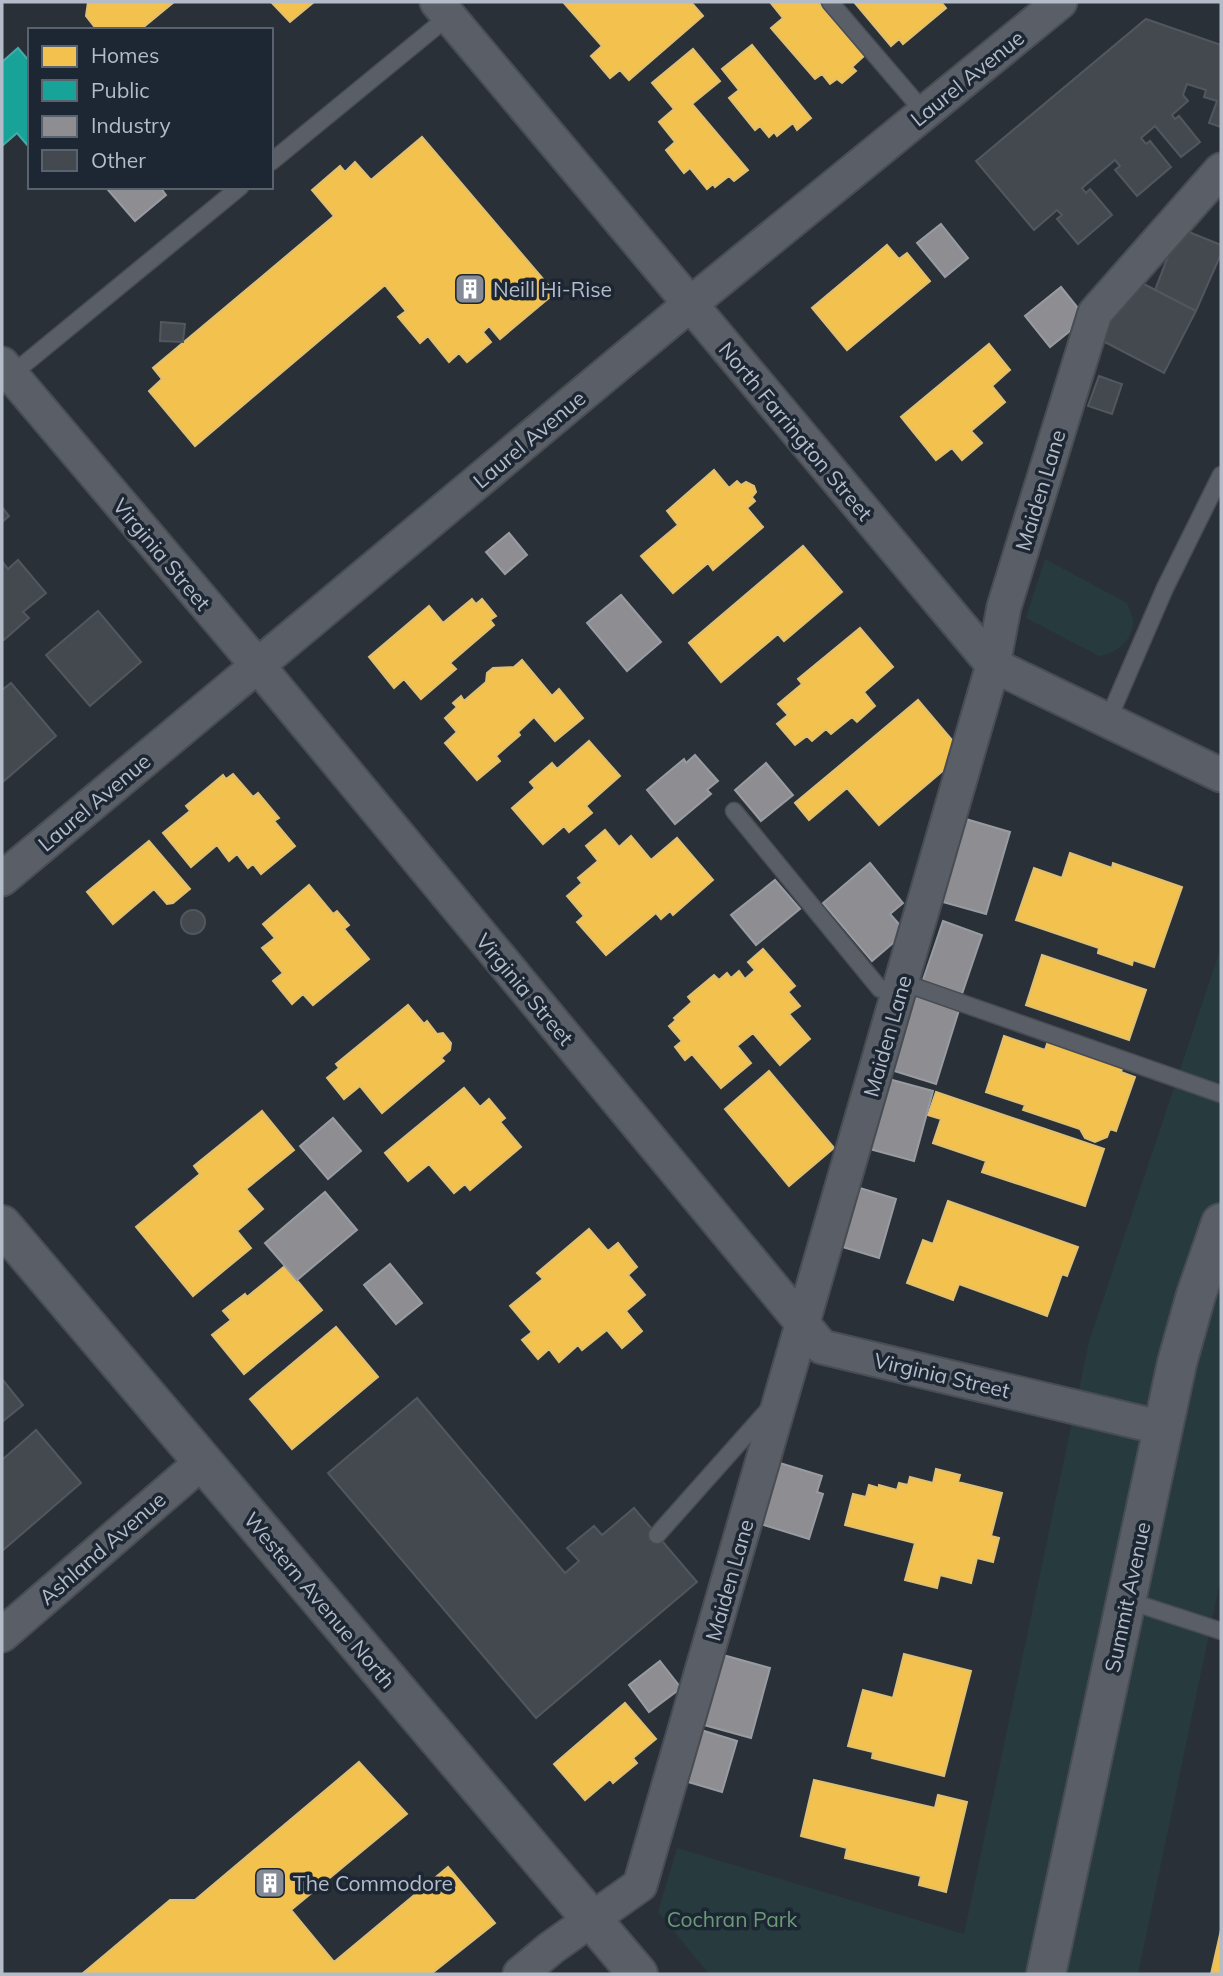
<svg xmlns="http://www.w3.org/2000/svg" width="1223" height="1976" font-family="Mulish,sans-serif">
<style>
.green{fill:#273a3e}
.homes{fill:#f2c14e;stroke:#dfc073;stroke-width:2}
.public{fill:#17a398;stroke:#46aaa7;stroke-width:2}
.industry{fill:#8d8d92;stroke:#999ba2;stroke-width:2}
.building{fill:#444950;stroke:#52575f;stroke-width:2}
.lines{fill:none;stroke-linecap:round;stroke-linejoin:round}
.service-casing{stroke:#484c53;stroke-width:19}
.minor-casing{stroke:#484c53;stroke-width:37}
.tertiary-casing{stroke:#484c53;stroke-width:42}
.service{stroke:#5a5e66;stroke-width:16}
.minor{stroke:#5a5e66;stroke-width:33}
.tertiary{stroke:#5a5e66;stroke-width:38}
.labels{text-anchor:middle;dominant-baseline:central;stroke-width:7;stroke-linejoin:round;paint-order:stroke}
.street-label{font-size:21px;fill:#b4bcc9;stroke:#1d2633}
.poi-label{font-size:21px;fill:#b4bcc9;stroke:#1d2633;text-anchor:start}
.park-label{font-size:21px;fill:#6b9a76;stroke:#1d2633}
</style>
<rect width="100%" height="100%" fill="#2a3038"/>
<path class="green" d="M1045,559l82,44c2,5 5,12 6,17 1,20 -17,34 -34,36l-73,-38z
M1221,947v630l-83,397h-429l-51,-62 19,-64 287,86 125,-592z"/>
<path class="homes" d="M88,2h86l-34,28h-43l-11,-14z
M271,2h43l-24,20z
M563,2h128l12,14 -74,64 -9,-10 -10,8 -19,-22 11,-10z
M770,2h48l46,54 -12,11 4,4 -14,12 -5,-4 -7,5 -8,-10 -7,5 -44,-51 12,-10z
M854,2h87l5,6 -43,36 -4,-5 -8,7z
M752,45l59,73 -14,12 -4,-7 -16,13 -3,-4 -5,5 -9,-11 -5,4 -26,-32 10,-8 -17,-21z
M693,49l27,32 -28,23 56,66 -14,11 -5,-5 -14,11 -2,-3 -6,5 -17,-21 -6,5 -18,-23 9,-8 -16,-20 15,-13 -22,-26z
M422,137l133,156 -55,46 -11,-13 -6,6 8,10 -24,20 -8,-9 -10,9 -21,-26 -8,7 -22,-26 8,-6 -21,-26 -190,161 -46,-55 13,-12 -9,-11 181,-152 -22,-26 28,-24 5,6 10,-10 16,18z
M887,245l12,14 8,-6 23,28 -83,69 -35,-42z
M989,344l21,26 -18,16 13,16 -34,29 11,12 -20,17 -10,-12 -16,12 -35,-43z
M714,470l15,18 8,-7 4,4 5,-3 8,4 2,6 -4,5 3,4 -8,7 16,19 -50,43 -5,-7 -35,30 -32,-37 37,-31 -11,-14z
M803,546l39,46 -58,49 -6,-7 -57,48 -32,-39z
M472,599l4,5 6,-5 14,17 -6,4 4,5 -44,38 6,6 -35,30 -17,-20 -10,9 -25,-31 60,-51 14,17z
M860,628l33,39 -29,25 11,14 -18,16 -5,-5 -21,17 -5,-5 -14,12 -5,-5 -12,9 -18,-21 11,-9 -10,-11 24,-20 -4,-5z
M522,660l30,36 7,-7 24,29 -28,23 -21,-24 -16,15 2,3 -24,21 4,5 -23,19 -32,-37 12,-11 -12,-14 12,-11 -4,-4 8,-7 3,5 22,-19 1,-9 6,-5 21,-1z
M918,700l39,46 -6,18 -72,61 -32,-37 -38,32 -14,-17z
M589,741l31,35 -34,30 6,7 -23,19 -5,-6 -21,18 -31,-36 23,-20 -5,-6 22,-19 5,6z
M233,774l20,23 5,-4 21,25 -5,3 21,25 -34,28 -8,-10 -5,4 -11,-14 -8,7 -12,-16 -26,22 -28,-34 27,-22 -4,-5 37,-31 3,4z
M605,830l14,17 12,-11 20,24 26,-22 36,42 -40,35 -3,-4 -9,8 -5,-6 -50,42 -29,-33 7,-6 -17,-20 15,-13 -4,-5 20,-17 -12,-15z
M149,841l41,48 -17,14 -6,1 -13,-15 -41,35 -26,-32z
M1070,853l42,15 1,-5 69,24 -28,80 -21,-7 -1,5 -34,-12 1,-5 -83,-28 18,-52 28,10z
M309,885l24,29 4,-3 12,14 -5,4 25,30 -56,46 -10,-11 -11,10 -19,-23 10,-8 -21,-25 13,-10 -12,-14z
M763,949l32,37 -7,6 12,14 -11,8 21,25 -30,26 -27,-32 -16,13 14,17 -30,25 -29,-34 -7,6 -10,-13 7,-6 -13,-15 7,-6 -2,-2 18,-16 -4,-5 26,-22 5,5 8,-7 4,5 8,-7 6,8 10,-9 -7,-8z
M1042,955l104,35 -17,50 -103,-35z
M408,1005l16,19 3,-3 10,13 6,-1 8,10 -1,7 -9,8 3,3 -62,52 -22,-27 -16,13 -17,-21 12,-10 -3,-4z
M1004,1036l41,14 3,-9 75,25 -2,6 14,5 -19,54 -6,-2 -3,8 -12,5 -10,-4 -5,-9 -57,-19 2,-5 -39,-13z
M769,1071l65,77 -45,38 -64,-77z
M464,1088l16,19 9,-8 16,19 -5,4 21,25 -51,43 -5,-6 -11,9 -25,-29 -21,17 -23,-28z
M936,1092l168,57 -19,57 -103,-34 4,-11 -53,-18 8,-24 -13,-4z
M262,1111l32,39 -48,39 17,20 -26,22 14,17 -58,48 -57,-69 64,-53 -6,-8z
M948,1201l130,46 -11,29 -5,-2 -15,42 -88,-32 -6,16 -46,-17 16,-43 10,4z
M589,1229l19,22 10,-8 19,24 -9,8 17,20 -19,16 16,20 -20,17 -15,-18 -25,20 -4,-5 -19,17 -10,-13 -11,10 -16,-19 10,-8 -22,-26 33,-27 -6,-6z
M285,1266l37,44 -78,64 -32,-39 19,-15 -8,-9 22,-17 2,3z
M336,1327l42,50 -86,72 -42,-50z
M936,1469l24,6 -2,7 44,11 -11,43 8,2 -6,24 -16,-4 -6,25 -31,-8 -3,13 -32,-8 10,-37 -70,-18 8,-31 13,3 3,-12 10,3v-3l18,5 2,-7 9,2 2,-8 23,6z
M904,1654l67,17 -27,105 -72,-18 1,-6 -25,-6 15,-56 30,8z
M625,1703l31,36 -23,19 4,5 -24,20 -3,-4 -25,21 -31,-36z
M359,1762l48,52 -116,96 43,52 114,-95 47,56 -64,51h-349l88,-74h25z
M814,1780l121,28 3,-13 29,7 -21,90 -27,-7 2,-9 -76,-18 2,-10 -46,-12z
M1221,1930v44h-10z"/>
<path class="public" d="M18,48l12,14 -1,85 -12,-14 -15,13v-84z"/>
<path class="industry" d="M112,187h48l6,8 -31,26 -27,-31z
M941,224l27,34 -23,19 -28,-34z
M1061,287l25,31 -36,29 -25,-31z
M509,533l18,22 -22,19 -19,-22z
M621,595l40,47 -34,29 -40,-48z
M695,755l23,26 -11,9 4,4 -36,30 -28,-34 37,-31 2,4z
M766,763l27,32 -32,26 -26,-31z
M959,817l51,15 -24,82 -50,-14z
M870,863l33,40 -13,11 16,18 -34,29 -49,-58z
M775,880l25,29 -44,36 -25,-30z
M943,921l39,14 -20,59 -39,-14z
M908,994l51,16 -23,74 -51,-16z
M885,1078l48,13 -19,70 -48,-13z
M333,1118l28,33 -33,28 -28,-33z
M850,1185l46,14 -17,59 -46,-14z
M325,1192l32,38 -60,50 -32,-37z
M390,1264l32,39 -26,21 -32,-39z
M770,1460l52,16 -5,16 6,2 -14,45 -58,-18z
M723,1655l47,13 -19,70 -47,-13z
M660,1661l21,27 -32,24 -20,-27z
M701,1730l36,11 -15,51 -37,-11z"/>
<path class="building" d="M1146,19l75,26v82l-12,-4 8,-22 -13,-4 2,-7 -19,-6 -4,11 5,6 -16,14 3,4 4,-3 21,26 -19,15 -26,-31 -14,12 5,6 4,-3 21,26 -34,29 -22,-26 5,-4 -5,-6 -33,28 4,5 4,-4 22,26 -34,29 -21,-25 5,-4 -5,-5 -23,20 -58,-69z
M1179,228l42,17v9l-25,57 -41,-21z
M1134,279l62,32 -32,62 -63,-33z
M161,322l24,2 -2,18 -23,-1z
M1099,376l23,8 -10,30 -24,-8z
M2,507l7,9 -7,6z
M18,560l28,33 -23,19 6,6 -25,22 -2,-2v-77l6,8z
M98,611l43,51 -51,44 -44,-51z
M11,683l45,53 -52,45 -2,-3v-88z
M181 922a12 12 0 1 1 24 0a12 12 0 1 1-24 0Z
M2,1379l21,26 -21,17z
M417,1398l148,175 14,-12 -12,-13 27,-22 8,9 32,-27 63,74 -161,136 -208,-245z
M36,1430l45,53 -79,68v-91z"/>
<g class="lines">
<g class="service-casing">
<path id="service" d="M830,2l94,110
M271,162l178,-146
M11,375l229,-188
M1108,720l57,-132 56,-113
M734,811l146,178 33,-3 308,108
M657,1535l112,-126
M1126,1600l95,31"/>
</g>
<g class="minor-casing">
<path id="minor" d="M437,2l556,663 228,110
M2,364l256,302 564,681 341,81
M2,879l687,-574 371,-303
M2,1635l200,-173
M520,1974l31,-26 89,-63 353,-1220 11,-58 91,-294 126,-143"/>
</g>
<g class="tertiary-casing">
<path id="tertiary" d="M2,1225l636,749
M1046,1974l131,-611 19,-68 25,-72"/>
</g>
<use href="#service" class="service"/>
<use href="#minor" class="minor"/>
<use href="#tertiary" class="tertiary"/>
</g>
<defs>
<g id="building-square" transform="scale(1.575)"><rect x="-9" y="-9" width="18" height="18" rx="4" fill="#848b96" stroke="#1d2633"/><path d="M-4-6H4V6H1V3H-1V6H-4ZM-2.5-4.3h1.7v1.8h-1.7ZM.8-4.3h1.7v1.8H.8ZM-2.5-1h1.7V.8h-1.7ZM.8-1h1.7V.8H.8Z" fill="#fff"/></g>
</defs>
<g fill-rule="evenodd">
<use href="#building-square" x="470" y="289"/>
<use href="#building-square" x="270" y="1883"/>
</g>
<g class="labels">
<g class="street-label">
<text transform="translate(967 78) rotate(-39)">Laurel Avenue</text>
<text transform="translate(796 431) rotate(50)">North Farrington Street</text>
<text transform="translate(529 439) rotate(-40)">Laurel Avenue</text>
<text transform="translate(1040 490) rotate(-73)">Maiden Lane</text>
<text transform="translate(162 554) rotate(50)">Virginia Street</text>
<text transform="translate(94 802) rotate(-40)">Laurel Avenue</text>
<text transform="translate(525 989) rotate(50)">Virginia Street</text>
<text transform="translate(887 1036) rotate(-74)">Maiden Lane</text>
<text transform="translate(942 1375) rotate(13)">Virginia Street</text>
<text transform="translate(102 1548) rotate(-41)">Ashland Avenue</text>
<text transform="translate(729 1580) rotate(-74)">Maiden Lane</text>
<text transform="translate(1127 1597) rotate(-78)">Summit Avenue</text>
<text transform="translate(320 1600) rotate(50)">Western Avenue North</text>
</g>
<g class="poi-label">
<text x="493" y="289">Neill Hi-Rise</text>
<text x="293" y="1883">The Commodore</text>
</g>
<g class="park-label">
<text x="732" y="1919">Cochran Park</text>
</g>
</g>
<rect width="1223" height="1976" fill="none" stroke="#b4bcc9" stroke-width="7"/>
<rect x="28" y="28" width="245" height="161" fill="#1d2633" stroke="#59626f" stroke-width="2"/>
<rect x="42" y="46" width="35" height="21" fill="#f2c14e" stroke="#59626f" stroke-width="2"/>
<text x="91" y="63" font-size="21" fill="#b4bcc9">Homes</text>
<rect x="42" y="80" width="35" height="21" fill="#17a398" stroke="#59626f" stroke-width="2"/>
<text x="91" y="98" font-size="21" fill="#b4bcc9">Public</text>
<rect x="42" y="116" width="35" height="21" fill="#8d8d92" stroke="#59626f" stroke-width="2"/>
<text x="91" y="133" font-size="21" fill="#b4bcc9">Industry</text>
<rect x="42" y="150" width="35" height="21" fill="#444950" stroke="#59626f" stroke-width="2"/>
<text x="91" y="168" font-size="21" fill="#b4bcc9">Other</text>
</svg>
